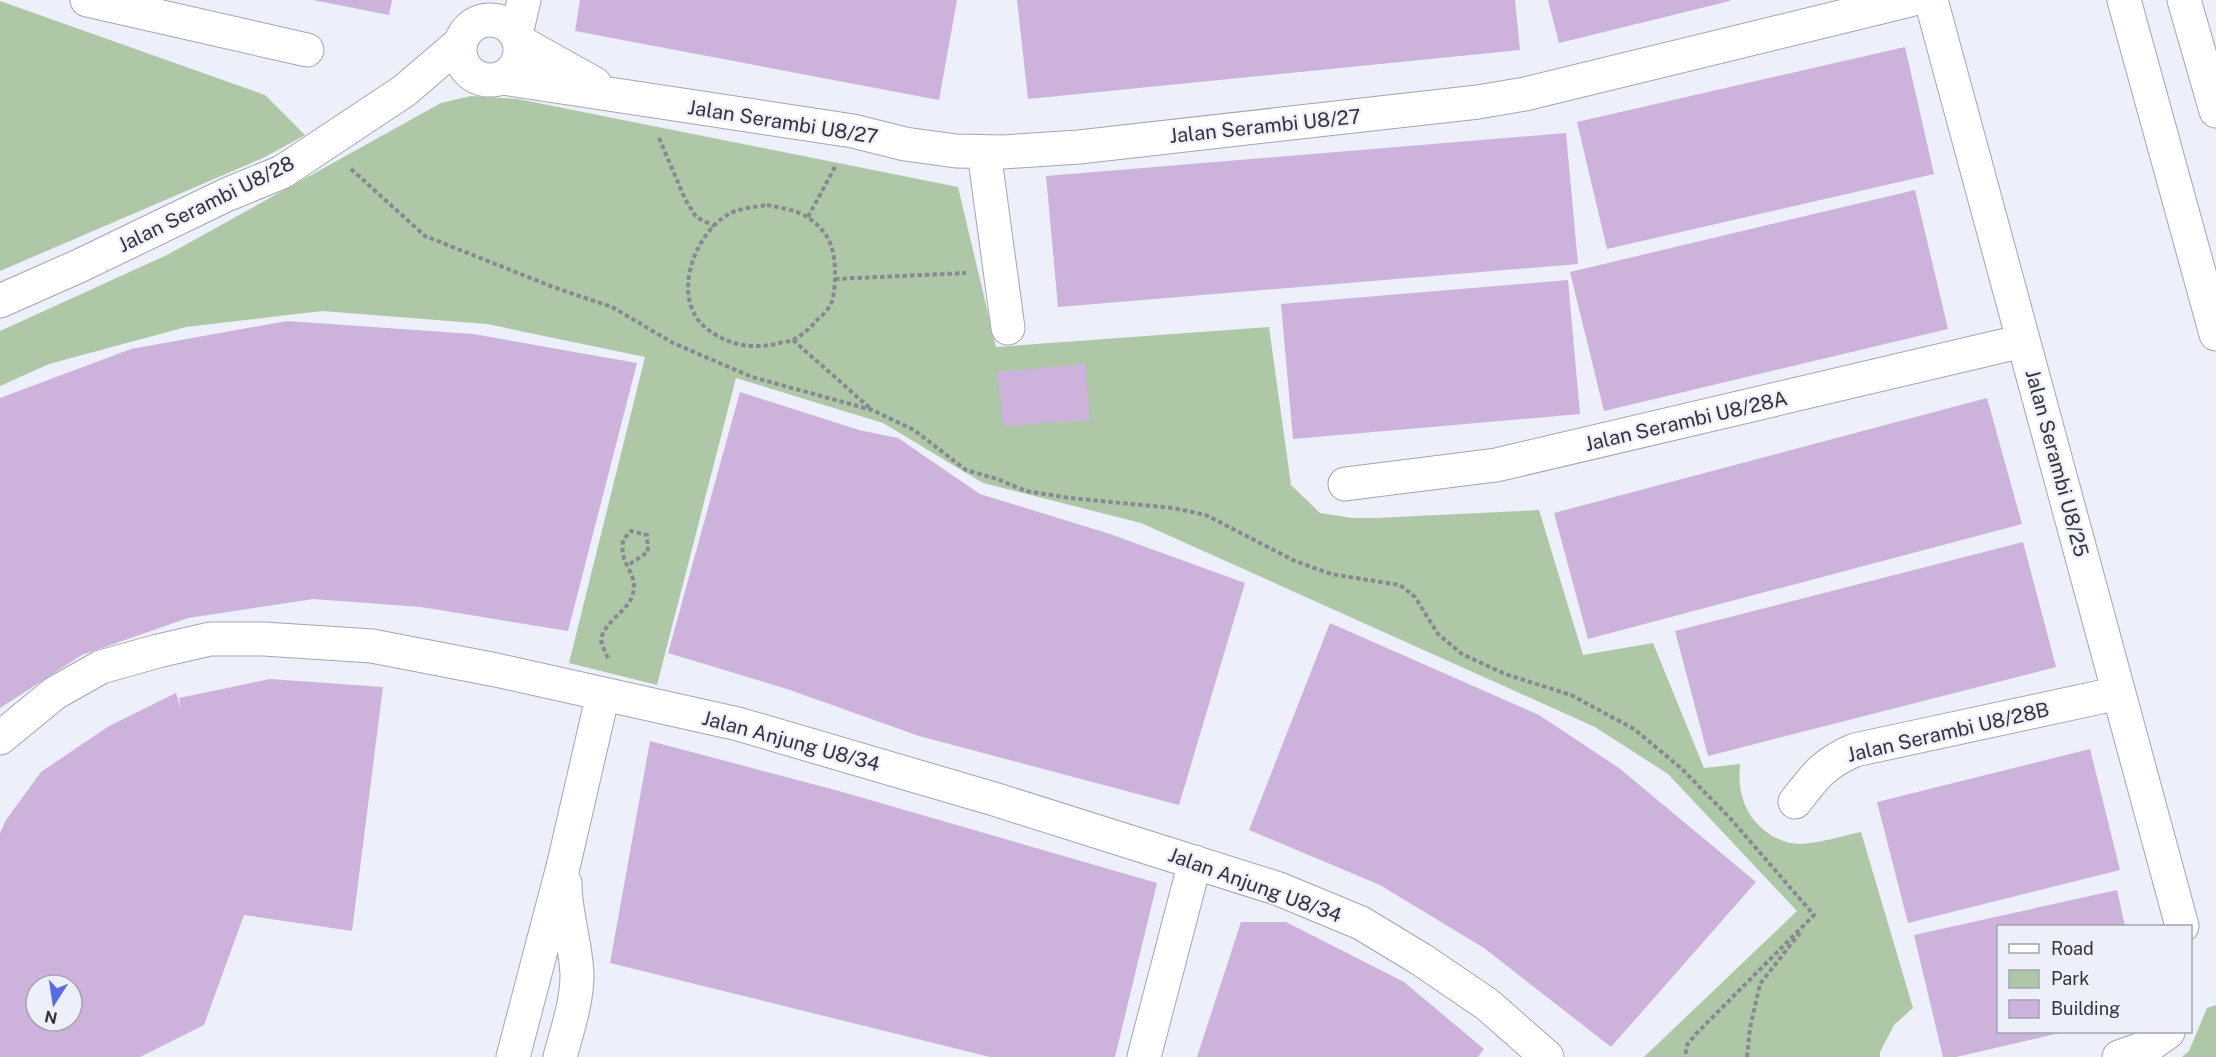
<svg xmlns="http://www.w3.org/2000/svg" width="2216" height="1057" font-family="'Public Sans',sans-serif">
<style>
.green{fill:#aec7a6}
.building{fill:#cdb3db;fill-rule:evenodd}
.lines{fill:none;stroke-linecap:round;stroke-linejoin:round}
.minor-casing{stroke:#a3a5af;stroke-width:35}
.tertiary-casing{stroke:#a3a5af;stroke-width:35}
.secondary-casing{stroke:#a3a5af;stroke-width:35}
.path{stroke:#888a91;stroke-width:4;stroke-dasharray:4.5 3;stroke-linecap:butt}
.minor{stroke:#fff;stroke-width:33}
.tertiary{stroke:#fff;stroke-width:33}
.secondary{stroke:#fff;stroke-width:33}
.labels{text-anchor:middle;dominant-baseline:central;stroke-width:4.5;stroke-linejoin:round;paint-order:stroke}
.street-label{font-size:20px;fill:#333438;stroke:#edeffa}
</style>
<rect width="100%" height="100%" fill="#edeffa"/>
<path class="green" d="M0,1l265,94 40,40 -42,23 -263,113z
M471,96l47,3 440,88 38,160 273,-20 22,158 29,28 32,5h24l163,-8 44,145 70,-12 51,125 36,-4c-1,13 -1,26 4,38 7,22 33,43 57,42 19,-1 41,-8 60,-12l52,176 -19,17 -14,27v5h-236l153,-146 -129,-137 -73,-47 -454,-204 -158,-40 -100,-60 -147,-45 -79,307 -88,-22 76,-306 -158,-33 -165,-13 -136,16 -137,37 -49,22v-55l167,-76 274,-152z
M2216,1005v52h-34l7,-6 18,-43z"/>
<path class="building" d="M313,0h79l-3,15z
M580,0h377l-18,100 -364,-69z
M1017,0h498l5,50 -492,49z
M1548,0h182v1l-171,42z
M1905,47l29,127 -327,75 -30,-127z
M1566,133l12,131 -520,43 -12,-131z
M1915,190l33,139 -344,82 -34,-139z
M1568,280l12,134 -287,25 -12,-135z
M287,321l186,13 164,29 -69,268 -147,-24 -108,-8 -125,19 -106,37 -82,53v-310l131,-49z
M1085,364l5,56 -87,6 -6,-54z
M740,392l119,38 39,8 82,56 130,40 135,49 -66,222 -260,-69 -132,-47 -119,-36z
M1987,398l35,126 -434,115 -34,-126z
M2023,542l33,125 -348,89 -33,-125z
M1330,623l209,92 80,53 137,114 -145,165 -127,-99 -104,-63 -131,-55z
M270,679l113,8 -31,244 -108,-16 -40,110 -64,32h-140v-224l6,-13 35,-48 68,-46 67,-33 5,17 -2,-12zM36,985h36v36h-36z
M650,741l189,50 318,92 -42,174h-125l-380,-94z
M2090,749l30,121 -212,53 -31,-121z
M2117,890l8,36 -127,1v105h66l-108,25h-13l-29,-122z
M1241,922h45l118,60 80,67 -6,8h-281z"/>
<g class="lines">
<g class="minor-casing">
<path id="minor" d="M87,0l220,50
M1931,0l251,926
M520,42l75,42
M503,78l350,53 52,13 51,7 47,1 76,-5 399,-45 47,-8 385,-94
M984,152l24,176
M1345,484l151,-19 527,-124
M0,738l55,-45 46,-26 57,-16 52,-12h54l108,7 124,24 242,54 256,75 285,90 82,34 61,37 66,45 59,52
M1795,802c20,-26 29,-39 60,-52l264,-57
M513,1057l51,-194 39,-169
M560,1057c7,-26 17,-55 17,-82 -1,-31 -12,-61 -12,-92
M1144,1057l51,-195
M2119,1057l28,-10 21,-15"/>
</g>
<g class="tertiary-casing">
<path id="tertiary" d="M460 50a30 30 0 1 1 60 0a30 30 0 1 1-60 0Z
M516,34l8,-34
M0,301l79,-35 147,-71 56,-23 122,-81 56,-48"/>
</g>
<g class="secondary-casing">
<path id="secondary" d="M2124,0l92,334
M2184,0l32,111"/>
</g>
<path class="path" d="M659,138l26,61 11,18 18,9
M351,169l74,67 128,51 59,20 61,36 79,34 120,33 42,20 52,40 31,9 29,12 44,7 103,10 33,7 89,46 36,13 69,11 15,12 23,37 24,20 43,20 66,21 63,34 48,40 47,48 85,98 -118,119 -9,11 -2,12
M767,205c14,3 31,5 43,14 19,14 24,28 25,51 0,9 0,22 -3,31 -2,7 -9,14 -14,18 -7,8 -15,16 -25,21 -5,2 -12,2 -17,4 -27,5 -47,1 -69,-15 -37,-29 -14,-93 20,-114 11,-7 28,-8 40,-10z
M808,217l28,-52
M835,279l131,-6
M793,340l78,69
M608,658c-2,-4 -4,-9 -6,-13 -5,-18 23,-32 29,-46 9,-21 -5,-29 -8,-45 -1,-4 0,-10 0,-14l8,-9 16,4 1,17 -20,13
M1747,1057l3,-29 10,-44 42,-54"/>
<use href="#minor" class="minor"/>
<use href="#tertiary" class="tertiary"/>
<use href="#secondary" class="secondary"/>
</g>
<g class="labels">
<g class="street-label">
<text transform="translate(783 122) rotate(9)">Jalan Serambi U8/27</text>
<text transform="translate(1265 126) rotate(-6)">Jalan Serambi U8/27</text>
<text transform="translate(206 204) rotate(-26)">Jalan Serambi U8/28</text>
<text transform="translate(1686 421) rotate(-13)">Jalan Serambi U8/28A</text>
<text transform="translate(2057 463) rotate(75)">Jalan Serambi U8/25</text>
<text transform="translate(1948 732) rotate(-13)">Jalan Serambi U8/28B</text>
<text transform="translate(791 741) rotate(15)">Jalan Anjung U8/34</text>
<text transform="translate(1255 885) rotate(20)">Jalan Anjung U8/34</text>
</g>
</g>
<rect x="1997" y="925" width="195" height="108" fill="#edeffa" stroke="#a3a4ac" stroke-width="1.5"/>
<rect x="2009" y="944" width="30" height="9" fill="#ffffff" stroke="#a3a4ac" stroke-width="1.5"/>
<text x="2051" y="955" font-size="18" fill="#333438">Road</text>
<rect x="2009" y="970" width="30" height="18" fill="#aec7a6" stroke="#a3a4ac" stroke-width="1.5"/>
<text x="2051" y="985" font-size="18" fill="#333438">Park</text>
<rect x="2009" y="1000" width="30" height="18" fill="#cdb3db" stroke="#a3a4ac" stroke-width="1.5"/>
<text x="2051" y="1015" font-size="18" fill="#333438">Building</text>
<g transform="translate(54 1003) rotate(192)"><circle r="28" fill="#edeffa" stroke="#a3a4ac" stroke-width="1.5"/>
<path d="M0-4.5L10 22L0 15L-10 22Z" fill="#5a6ce3"/>
<text y="-9" font-size="16" font-weight="bold" text-anchor="middle" fill="#333438">N</text>
</g>
</svg>
